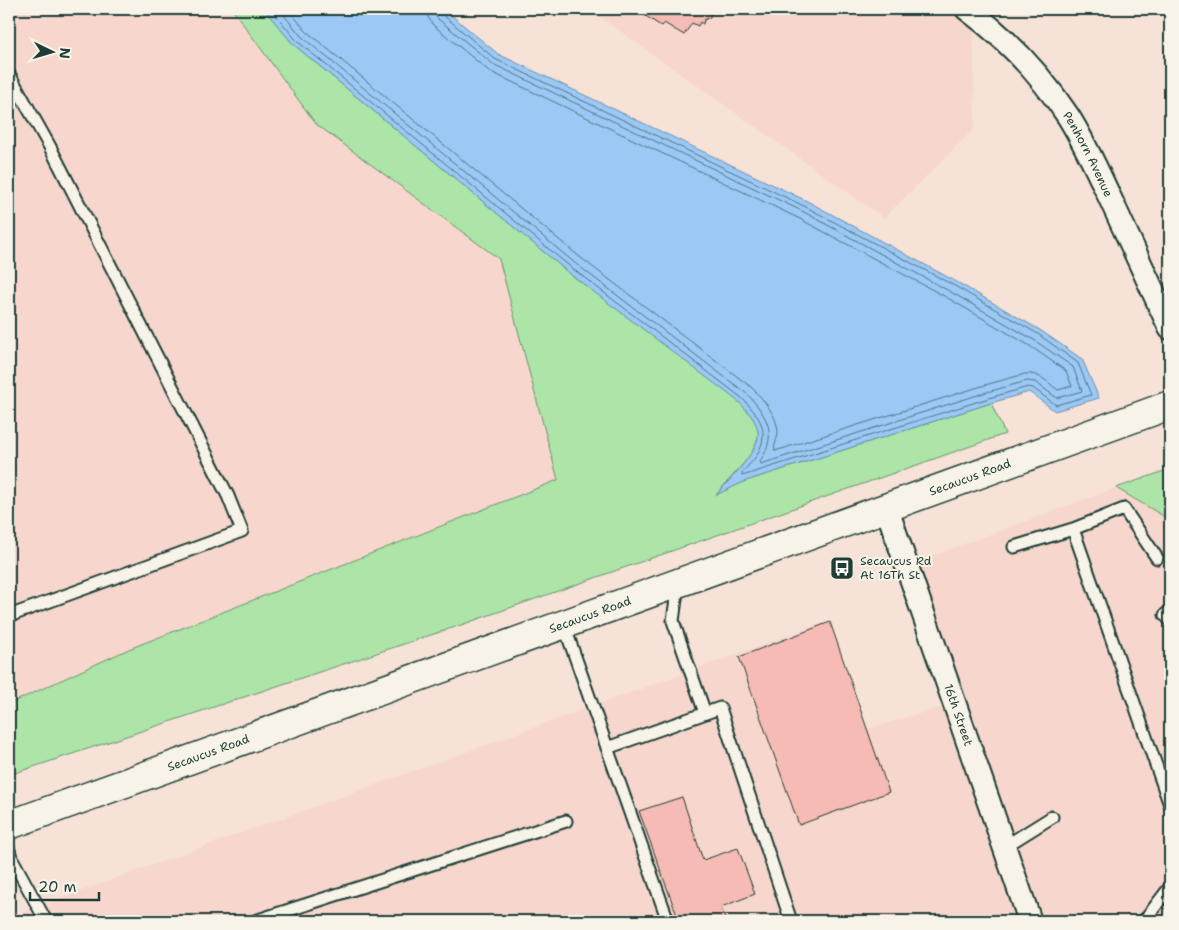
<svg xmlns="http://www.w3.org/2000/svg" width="1179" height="930" font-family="'Shantell Sans',sans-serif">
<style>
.built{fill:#f7d6cd}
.green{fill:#ade5a8;stroke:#66916e}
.water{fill:#9bc8f5;stroke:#6990a8}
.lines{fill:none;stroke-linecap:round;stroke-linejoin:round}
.shore{stroke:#517581;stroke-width:1}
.building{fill:#f6bbb4;stroke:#1f3d34}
.service-casing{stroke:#1f3d34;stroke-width:15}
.minor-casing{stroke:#1f3d34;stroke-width:26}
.secondary-casing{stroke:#1f3d34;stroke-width:31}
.service{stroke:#f7f3e8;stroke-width:11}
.minor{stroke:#f7f3e8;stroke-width:22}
.secondary{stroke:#f7f3e8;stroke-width:28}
.labels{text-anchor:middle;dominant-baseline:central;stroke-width:4;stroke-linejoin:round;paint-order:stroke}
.street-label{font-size:12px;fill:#1f3d34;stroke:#f7f3e8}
.poi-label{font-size:12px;fill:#1f3d34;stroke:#f7f3e8;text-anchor:start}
</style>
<rect width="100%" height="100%" fill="#f7e2d8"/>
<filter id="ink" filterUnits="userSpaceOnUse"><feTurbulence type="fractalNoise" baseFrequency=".02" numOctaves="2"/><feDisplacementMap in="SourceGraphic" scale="10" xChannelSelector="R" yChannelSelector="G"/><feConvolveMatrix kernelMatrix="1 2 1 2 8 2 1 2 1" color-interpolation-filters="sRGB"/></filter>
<g filter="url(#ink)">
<path class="built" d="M9,9h223l84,115 183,135 59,221 -429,169 -120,55z
M589,9h384l2,119 -91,90z
M1116,488l54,32v401h-1161v-4l814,-294 40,107 83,-24 -53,-136z"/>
<path class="green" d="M232,9h32l29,35 276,229 170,128c7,9 17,18 19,29 5,20 -31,49 -41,64l29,-13 245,-78 14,31 -544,191 -452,150v-71l120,-55 429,-169 -59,-221 -183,-135z
M1170,469v51l-54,-32z"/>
<path class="water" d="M264,9h180l54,45 309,147 148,80 85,49 42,29 17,39 -44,13 -26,-19 -38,11 -245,78 -30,14c12,-14 46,-46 42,-64 -2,-12 -12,-21 -19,-29l-170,-129 -276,-229z"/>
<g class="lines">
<path class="shore" d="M271,9l26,32 276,228 169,129c15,16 28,30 17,53 -3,8 -12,15 -17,22v3l247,-78 39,-11 5,1 23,17 35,-10 -13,-32 -40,-29 -85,-49 -149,-79 -309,-147 -52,-44 -2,-6
M279,9l22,27 275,228 171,130c19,20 32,40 13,67l1,3 226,-72 40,-11 8,1 22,16 25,-7 -9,-24 -39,-27 -85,-49 -147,-80 -309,-147 -55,-45 -3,-5v-5
M288,9l18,22 275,227 170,129c11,11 26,27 27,45 0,7 -5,13 -3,19l210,-66 40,-11c14,-2 23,9 33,16l14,-4 -6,-15 -36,-25 -84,-49 -148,-79 -309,-147 -56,-46 -5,-8 -1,-8"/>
</g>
<path class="building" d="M635,9h77l-2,8 -6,3 -1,4 -3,-2 -2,4 -6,-3 -8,12 -20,-12 -3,3z
M830,622l59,170 -90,33 -60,-168z
M682,797l21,63 35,-12 17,46 -34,13 5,14h-47l-40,-110z"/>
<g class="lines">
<g class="service-casing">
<path id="service" d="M9,74l41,73 178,349 14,35 -233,85
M1073,529l51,-20 33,49
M1014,547l59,-18 97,276
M678,584l-5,37 32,92
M1170,611l-5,4 5,5
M564,625l104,296
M607,748l113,-40 71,213
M1004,847l48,-30
M9,850l2,7 35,64
M255,921l311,-100
M1144,921l26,-34"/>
</g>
<g class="minor-casing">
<g id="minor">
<path id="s1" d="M967,9c39,29 74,66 101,107 19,30 33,63 48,95 18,39 36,78 54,117"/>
<path id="s2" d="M887,509l143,412"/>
</g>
</g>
<g class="secondary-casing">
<g id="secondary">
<path id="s3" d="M9,825l1161,-420"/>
</g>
</g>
<use href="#service" class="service"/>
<use href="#minor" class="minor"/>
<use href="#secondary" class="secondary"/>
</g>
</g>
<defs>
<g id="bus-square" transform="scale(1.25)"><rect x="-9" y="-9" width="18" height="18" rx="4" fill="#1f3d34" stroke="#f7f3e8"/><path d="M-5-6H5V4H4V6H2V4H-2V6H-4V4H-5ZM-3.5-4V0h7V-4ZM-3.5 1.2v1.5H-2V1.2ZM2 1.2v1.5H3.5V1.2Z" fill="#fff"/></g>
</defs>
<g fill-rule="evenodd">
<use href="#bus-square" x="842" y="568"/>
</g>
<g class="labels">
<g class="street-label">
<text stroke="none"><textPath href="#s1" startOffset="191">Penhorn Avenue</textPath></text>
<text stroke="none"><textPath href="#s3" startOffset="1022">Secaucus Road</textPath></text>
<text stroke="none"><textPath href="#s3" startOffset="618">Secaucus Road</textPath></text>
<text stroke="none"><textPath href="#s2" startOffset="218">16th Street</textPath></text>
<text stroke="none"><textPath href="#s3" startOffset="212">Secaucus Road</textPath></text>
</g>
<g class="poi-label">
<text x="860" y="561">Secaucus Rd<tspan x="860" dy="14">At 16Th St</tspan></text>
</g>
</g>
<rect width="1179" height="930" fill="none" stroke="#f7f3e8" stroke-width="30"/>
<rect x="15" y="15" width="1149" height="900" fill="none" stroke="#1f3d34" stroke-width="2" filter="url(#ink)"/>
<g transform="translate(52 52) rotate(95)" stroke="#f7f3e8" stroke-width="4" paint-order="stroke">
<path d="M0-4L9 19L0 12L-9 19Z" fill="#1f3d34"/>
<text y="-8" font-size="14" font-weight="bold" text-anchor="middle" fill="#1f3d34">N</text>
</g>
<path d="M30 892v8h69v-8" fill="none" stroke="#1f3d34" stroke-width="2.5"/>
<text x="38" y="892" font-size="15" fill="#1f3d34" stroke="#f7f3e8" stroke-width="4" paint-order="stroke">20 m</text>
</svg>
